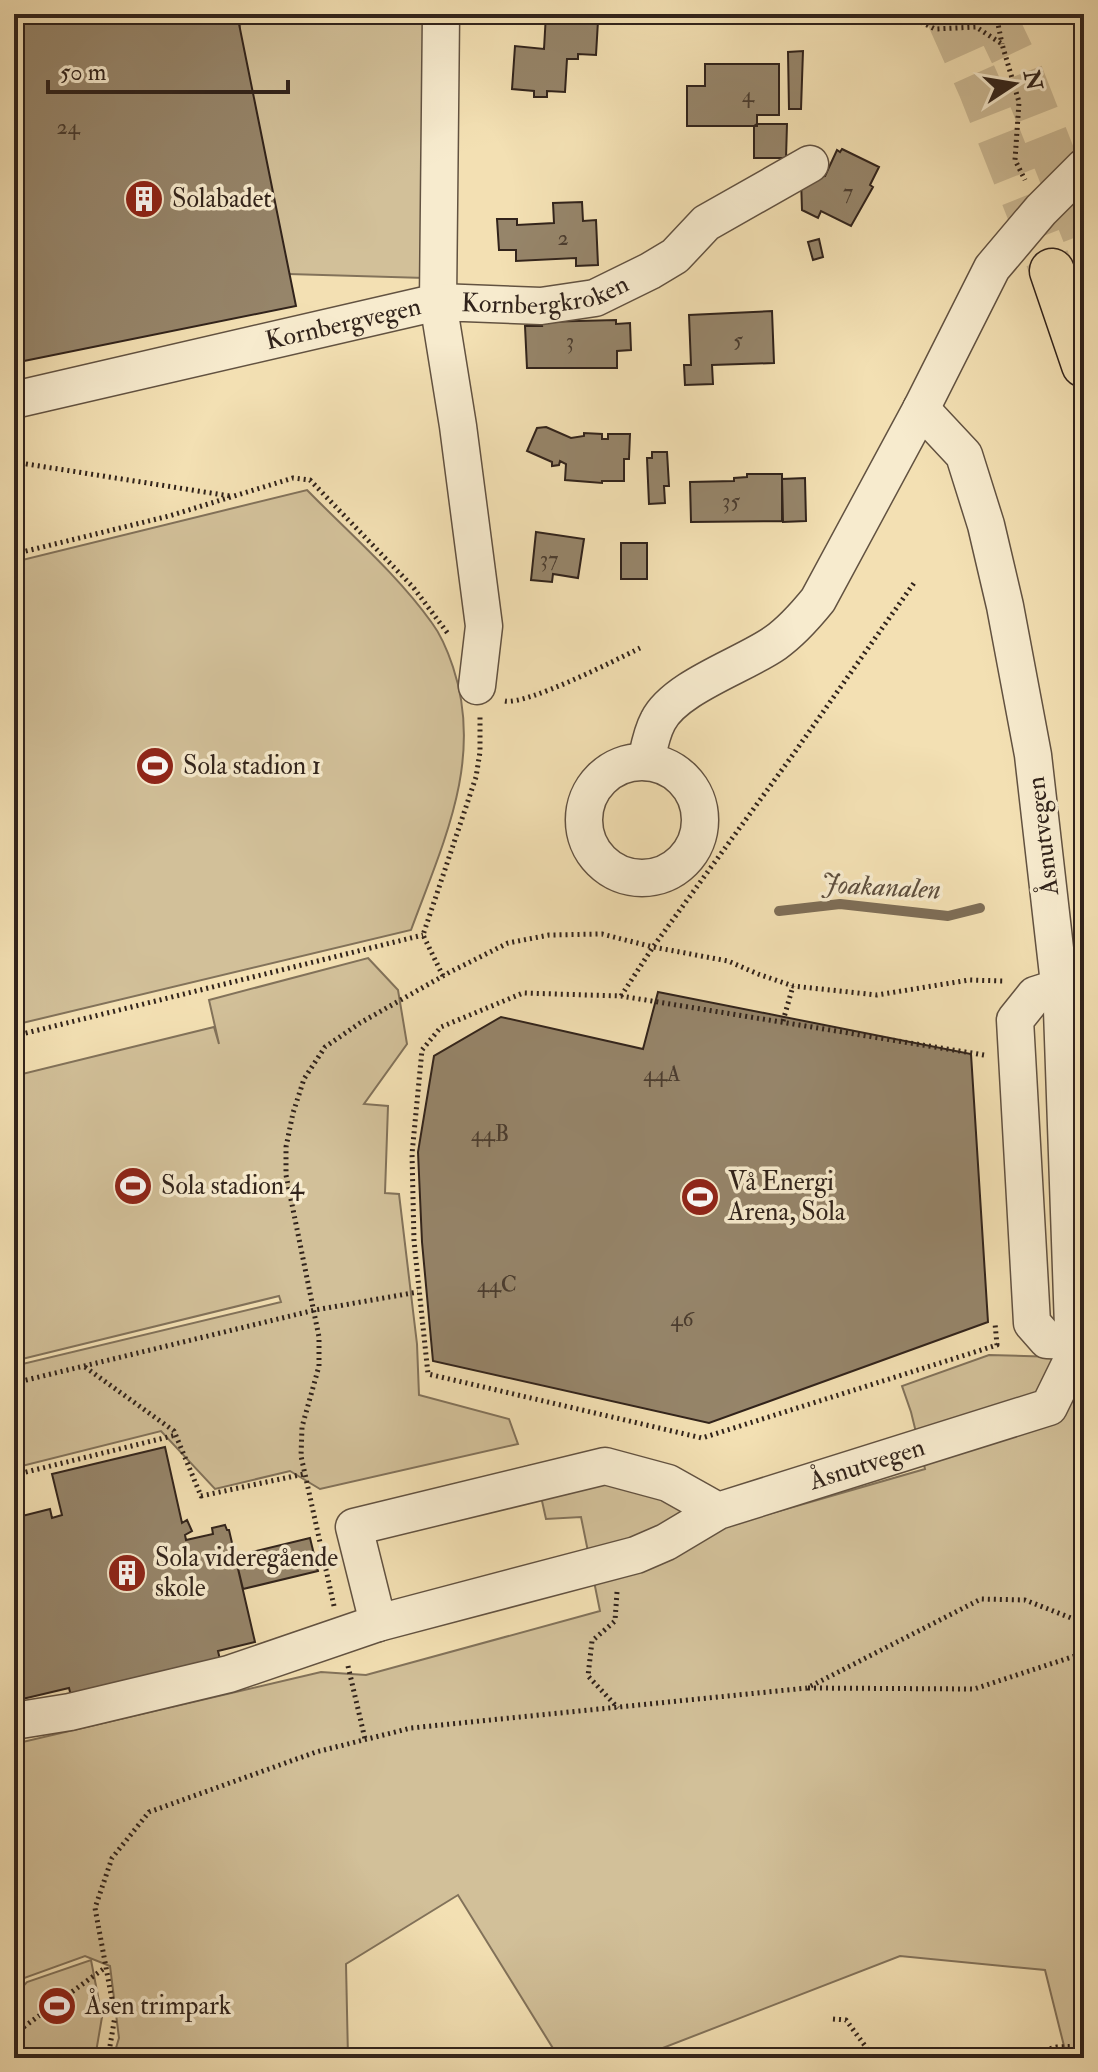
<svg xmlns="http://www.w3.org/2000/svg" width="1098" height="2072" font-family="'IM FELL Double Pica',serif">
<style>
.green{fill:#d2c099;stroke:#82725a;stroke-width:2}
.lines{fill:none;stroke-linecap:round;stroke-linejoin:round}
.stream{stroke:#7e6e57;stroke-width:10}
.building{fill:#96856a;stroke:#31231b;stroke-width:2}
.highway-tunnel{stroke:#ccba95;stroke-width:44;stroke-dasharray:44 22;stroke-linecap:butt}
.minor-casing{stroke:#625241;stroke-width:39}
.highway-casing{stroke:#31231b;stroke-width:47}
.path{stroke:#31231b;stroke-width:5;stroke-dasharray:2 4;stroke-linecap:butt}
.minor{stroke:#f7ebce;stroke-width:36}
.highway{stroke:#f3e0b3;stroke-width:44}
.labels{text-anchor:middle;dominant-baseline:central;stroke-width:7;stroke-linejoin:round;paint-order:stroke}
.number-label{font-size:22px;fill:#4a3c2f}
.poi-label{font-size:26px;fill:#31231b;stroke:#f7ebce;text-anchor:start}
.street-label{font-size:26px;fill:#31231b;stroke:#f7ebce}
.water-label{font-size:28px;font-style:italic;fill:#5e4f3e;stroke:#f7ebce}
</style>
<rect width="100%" height="100%" fill="#f3e0b3"/>
<filter id="stains"><feTurbulence type="fractalNoise" baseFrequency=".0025" numOctaves="4"/><feColorMatrix values="0 0 0 0 .2 0 0 0 0 .09 0 0 0 0 .02 0 0 0 .5 -.17"/></filter>
<radialGradient id="worn" r=".72"><stop offset=".6" stop-color="#630" stop-opacity="0"/><stop offset="1" stop-color="#630" stop-opacity=".3"/></radialGradient>
<path class="green" d="M239,14h194l-8,264 -204,-6 6,-106 14,-150z
M307,490c42,43 90,84 125,133 9,12 16,29 21,44 31,93 -10,176 -42,263l-397,95v-463z
M368,958l30,32 9,54 -43,60 24,2 -3,87 14,1 18,150 2,51 90,24 9,25 -198,45 -30,-18 -75,18 -54,-58 -147,37v-102l267,-64 -2,-6 -265,65v-285l200,-49 5,17 -10,-44z
M1084,974v254l-12,-252z
M1084,1351v707h-17l-22,-88 -145,-14 -263,102h-78l-101,-163 -112,69 2,94h-235l6,-20 -9,-72 -25,-10 -61,22 -10,10v-244l307,-72 45,3 234,-64 -19,-94 -35,2 -6,-27 56,-12 90,26 27,24 212,-61 -14,-57 -9,-26 87,-31 68,2z
M91,1960l11,57 -7,41h-81v-62l13,-14z"/>
<g class="lines">
<path class="stream" d="M779,911l61,-7 108,12 32,-8"/>
</g>
<path class="building" d="M14,14h223l59,292 -282,57z
M546,14h81v3l-18,-1v5h-11l-2,34 -18,-1v5h-11l-2,33 -18,-1v6h-13v-6l-22,-2 3,-43 29,3z
M803,51l-2,58h-12l-1,-57z
M705,64h74v51h-22v11h-70v-40h18z
M757,124h30l-1,34h-32v-32z
M842,149l37,18 -9,18 3,2 -22,39 -30,-15 -3,7 -16,-8 -1,-31 24,-3 12,-26 3,2z
M582,202l1,19 13,-1 2,45 -22,1v-8l-60,3v-11h-17l-2,-31h20v6l37,-2 -1,-20z
M819,239l4,18 -10,3 -5,-18z
M772,311l2,52 -62,2 1,19 -28,1 -1,-20h7l-2,-50z
M616,320v4l14,-1 1,27 -14,1v17h-90l-2,-42h17l-1,-4z
M546,427l25,11 13,-2v-3l18,1v5h6v-5h22l-1,25h-5v22h-22v2l-37,-3 1,-16 -6,-3 -1,4 -7,1v-4l-25,-11 10,-23z
M652,452h15l2,34h-5l1,17 -16,1 -2,-46h5z
M747,474h35v47l-91,1 -1,-40 44,-1v-3l13,-1z
M805,478l1,43 -23,1 -1,-43z
M536,532l48,7 -6,39 -25,-4 -1,8 -21,-2z
M621,543h26v36h-26z
M658,992l313,62 17,268 -279,101 -276,-62 -11,-119 -4,-90 16,-96 67,-39 142,32z
M165,1447l17,76 5,-3 5,11 -7,4 1,5 27,-6 -1,-6 13,-3 2,5h2l26,112 -37,9 3,13 -149,36 -3,-12 -55,13v-183l36,-9 2,9 10,-3 -10,-41z
M310,1538l8,33 -75,18 -8,-33z
M840,2052l3,6h-21z"/>
<g class="lines">
<path class="highway-tunnel" d="M947,14l33,74 72,183
M993,14l27,57 64,163"/>
<g class="minor-casing">
<g id="minor">
<path id="s1" d="M14,400l424,-98 3,-288"/>
<path id="s2" d="M477,686l7,-60 -26,-200 -20,-124 103,4 54,-8 55,-27 25,-15 31,-33 104,-59"/>
<path d="M646,762c3,-14 5,-28 12,-41 17,-34 86,-56 117,-78 17,-12 30,-27 43,-43l103,-191 71,-141 49,-58 43,-43"/>
<circle cx="642" cy="820" r="58"/>
<path d="M1060,987l-25,8 -20,25 17,303 15,17 27,1"/>
<path id="s3" d="M718,1511l-50,-28 -63,-17 -251,61 24,96 258,-68 30,-13 52,-31 331,-104 25,-51 -12,-346 -29,-255 -28,-149 -19,-81 -22,-70 -43,-46"/>
<path d="M14,1721l56,-9 159,-38 149,-51"/>
</g>
</g>
<g class="highway-casing">
<path id="highway" d="M1052,271l32,94"/>
</g>
<path class="path" d="M905,14l30,15 41,-2 26,17 17,58 -4,58 10,20
M996,14l6,30
M14,462l216,34
M14,554l155,-38 124,-38 17,2 103,107 36,48
M505,701c22,4 111,-41 135,-53
M443,976l-20,-41 53,-158 4,-25v-35
M621,996l32,-49 139,-191 122,-173
M783,1021l10,-35
M14,1036l409,-101
M984,1055l-363,-59 -98,-3 -82,34 -19,23 -10,104 2,87 14,133 274,64 295,-93 -2,-22
M85,1367l89,64 27,65 103,-22
M14,1383l301,-73 103,-18
M14,1475l162,-40
M617,1592l-2,29 -23,20 -4,35 30,32
M334,1606l-33,-150 1,-29 17,-61v-29l-33,-162v-28l7,-34 11,-34 21,-32 35,-24 90,-51 58,-29 41,-8 53,-1 51,13 75,14 30,13 35,12 84,9 92,-15 35,1
M348,1666l17,73
M808,1688l166,1 110,-36
M833,2019l13,1 28,38
M14,2034l92,-67
M108,2058l7,-42 -20,-108 17,-50 37,-46 167,-60 95,-24 396,-40 174,-89 44,1 59,23
M1009,2058l48,-11 27,-1"/>
<use href="#minor" class="minor"/>
<use href="#highway" class="highway"/>
</g>
<defs>
<g id="building-disc" transform="scale(2)"><circle r="9.5" fill="#8f2418" stroke="#f7ebce"/><path d="M-4-6H4V6H1V3H-1V6H-4ZM-2.5-4.3h1.7v1.8h-1.7ZM.8-4.3h1.7v1.8H.8ZM-2.5-1h1.7V.8h-1.7ZM.8-1h1.7V.8H.8Z" fill="#fff"/></g>
<g id="stadium-disc" transform="scale(2)"><circle r="9.5" fill="#8f2418" stroke="#f7ebce"/><path d="M0-5a6.5 5 0 1 0 0 10a6.5 5 0 1 0 0-10ZM-3.5-1.8h7v3.6h-7Z" fill="#fff"/></g>
</defs>
<g fill-rule="evenodd">
<use href="#building-disc" x="144" y="199"/>
<use href="#stadium-disc" x="155" y="766"/>
<use href="#stadium-disc" x="133" y="1186"/>
<use href="#stadium-disc" x="700" y="1197"/>
<use href="#building-disc" x="127" y="1573"/>
<use href="#stadium-disc" x="57" y="2006"/>
</g>
<g class="labels">
<g class="number-label">
<text x="748" y="95">4</text>
<text x="68" y="127">24</text>
<text x="848" y="192">7</text>
<text x="563" y="238">2</text>
<text x="738" y="340">5</text>
<text x="570" y="341">3</text>
<text x="731" y="501">35</text>
<text x="549" y="559">37</text>
<text x="662" y="1074">44A</text>
<text x="490" y="1134">44B</text>
<text x="497" y="1285">44C</text>
<text x="682" y="1319">46</text>
</g>
<g class="poi-label">
<text x="172" y="199">Solabadet</text>
<text x="183" y="766">Sola stadion 1</text>
<text x="728" y="1182">Vå Energi<tspan x="728" dy="30">Arena, Sola</tspan></text>
<text x="161" y="1186">Sola stadion 4</text>
<text x="155" y="1558">Sola videregående<tspan x="155" dy="30">skole</tspan></text>
<text x="85" y="2006">Åsen trimpark</text>
</g>
<g class="street-label">
<text stroke="none"><textPath href="#s2" startOffset="496">Kornbergkroken</textPath></text>
<text stroke="none"><textPath href="#s1" startOffset="338">Kornbergvegen</textPath></text>
<text transform="translate(1043 836) rotate(-97)">Åsnutvegen</text>
<text stroke="none"><textPath href="#s3" startOffset="996">Åsnutvegen</textPath></text>
</g>
<g class="water-label">
<text transform="translate(881 887) rotate(3)">Joakanalen</text>
</g>
</g>
<rect width="1098" height="2072" fill="none" stroke="#f3e0b3" stroke-width="48"/>
<rect x="16" y="16" width="1066" height="2040" fill="none" stroke="#31231b" stroke-width="4"/>
<rect x="24" y="24" width="1050" height="2024" fill="none" stroke="#31231b" stroke-width="2"/>
<g transform="translate(1014 84) rotate(78)" stroke="#f7ebce" stroke-width="6" paint-order="stroke">
<path d="M0-6L14 30L0 20L-14 30Z" fill="#31231b"/>
<text y="-12" font-size="22" font-weight="bold" text-anchor="middle" fill="#31231b">N</text>
</g>
<path d="M48 80v12h240v-12" fill="none" stroke="#31231b" stroke-width="4"/>
<text x="60" y="80" font-size="24" fill="#31231b" stroke="#f7ebce" stroke-width="6" paint-order="stroke">50 m</text>
<rect width="100%" height="100%" filter="url(#stains)"/>
<rect width="100%" height="100%" fill="url(#worn)"/>
</svg>
